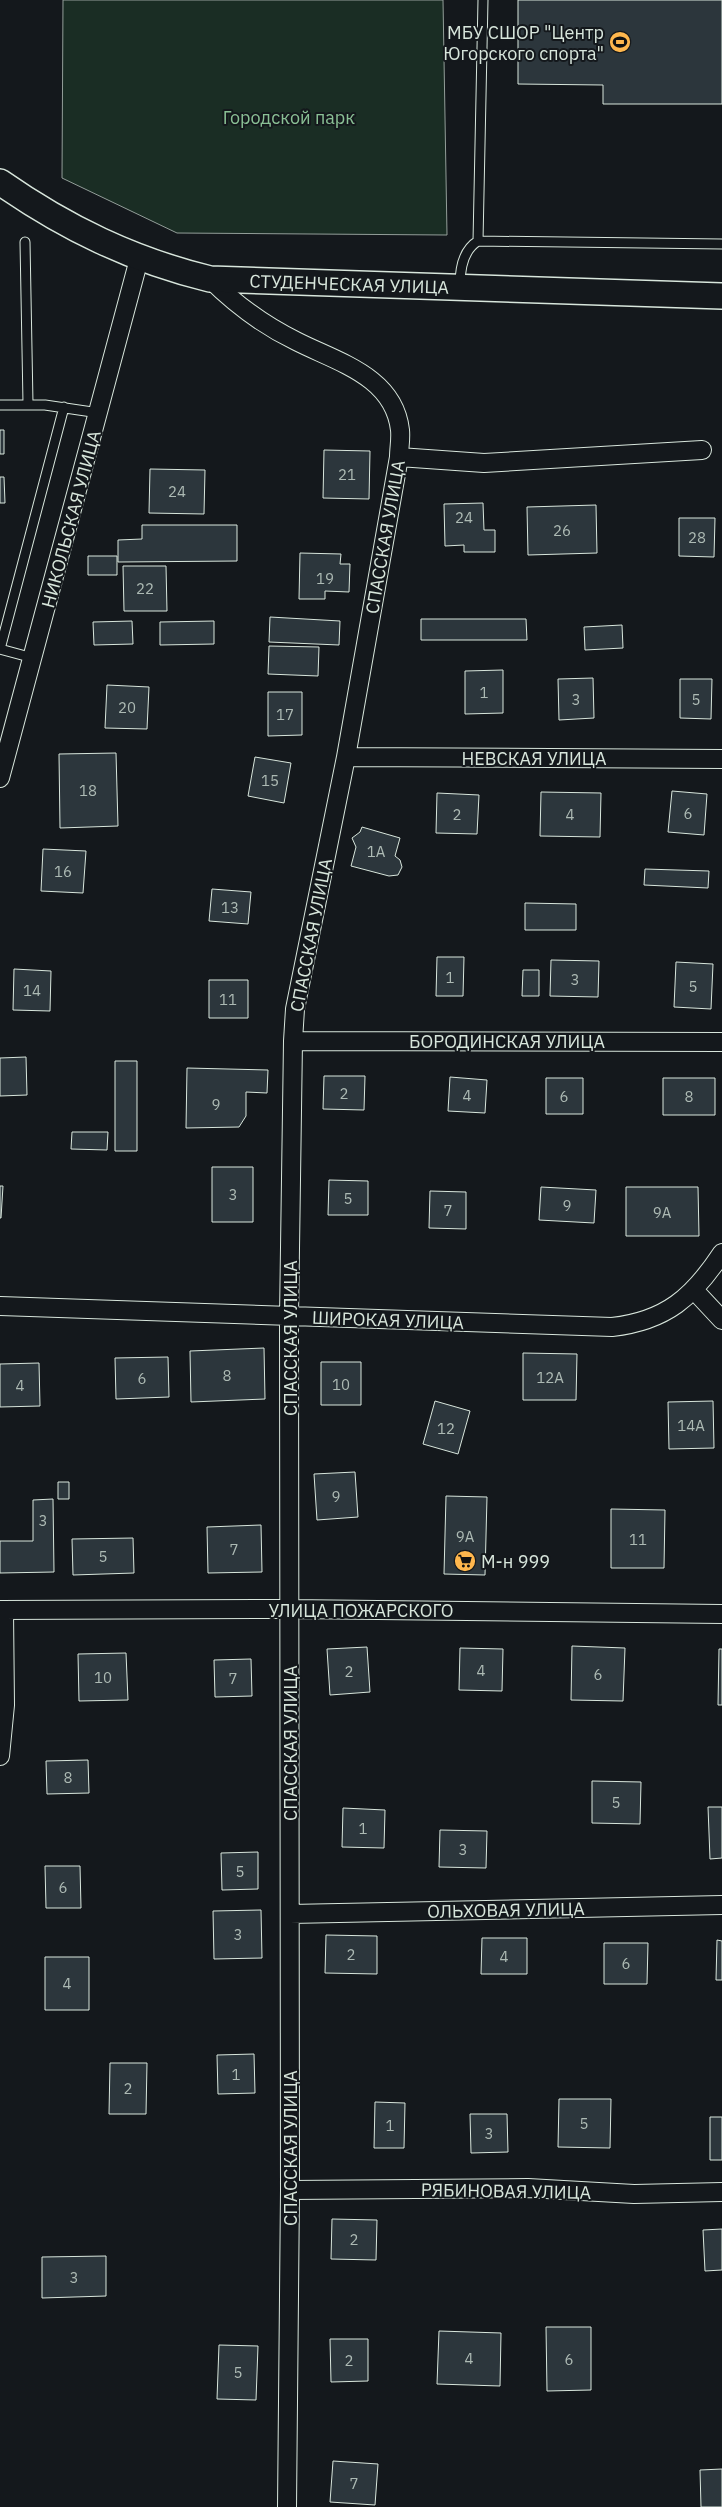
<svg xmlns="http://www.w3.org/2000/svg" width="722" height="2507" font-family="'IBM Plex Sans',sans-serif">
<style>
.green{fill:#1a2d24;stroke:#939e99}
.building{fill:#2c363c;stroke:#d8e6dc}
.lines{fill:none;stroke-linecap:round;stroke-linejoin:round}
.lane-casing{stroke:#d8e6dc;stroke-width:11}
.street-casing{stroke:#d8e6dc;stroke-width:20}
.secondary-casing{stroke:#d8e6dc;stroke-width:28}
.lane{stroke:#14181c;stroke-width:9}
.street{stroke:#14181c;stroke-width:18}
.secondary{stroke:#14181c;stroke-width:25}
.labels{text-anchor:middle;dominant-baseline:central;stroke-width:4;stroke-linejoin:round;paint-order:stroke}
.number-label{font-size:15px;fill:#adbab4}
.poi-label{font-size:18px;fill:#d8e6dc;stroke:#14181c;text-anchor:end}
.park-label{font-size:18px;fill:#8ac095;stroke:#14181c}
.street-label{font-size:18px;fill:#d8e6dc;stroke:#14181c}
</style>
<rect width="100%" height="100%" fill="#14181c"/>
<path class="green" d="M63,0h380l4,235 -270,-2 -115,-55z"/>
<path class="building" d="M518,0h204v104h-119v-19l-85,-1z
M0,430h4v24h-4z
M324,450l46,1 -1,48 -46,-1z
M150,469l55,1 -1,44 -55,-1z
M0,477h4l1,26h-5z
M483,503l1,27h11v22h-31v-7l-19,1 -1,-42z
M596,505l1,48 -69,2 -1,-48z
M679,518h36l-1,39 -35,-1z
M142,525h95v36l-119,1v-22l24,-1z
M300,553l41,1 -1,10h10l-1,28 -24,-1v8h-26z
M88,556h29v19h-29z
M123,566h43l1,45h-43z
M270,617l70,4 -1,24 -70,-3z
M421,619h105l1,21h-106z
M132,621l1,23 -39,1 -1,-23z
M214,621v23l-54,1v-23z
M622,625l1,23 -38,2 -1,-23z
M269,646l50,1 -1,29 -50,-2z
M503,670v43l-38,1v-43z
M593,678l1,40 -35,2 -1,-41z
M680,679h32l-1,40 -31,-1z
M107,685l42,2 -2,42 -42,-1z
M268,692h34v43l-34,1z
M116,753l2,73 -58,2 -1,-74z
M255,757l36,6 -7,40 -36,-7z
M672,791l35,3 -3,41 -36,-3z
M541,792l60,1 -1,44 -60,-1z
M437,793l42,2 -2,39 -41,-1z
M362,827l38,11 -5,18 5,4 2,7 -4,8 -9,1 -38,-10 5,-19 -4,-9 8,-6z
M43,849l43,2 -3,42 -42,-2z
M645,869l64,2 -1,17 -64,-3z
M212,889l39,3 -3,32 -39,-3z
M525,903l51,1v26h-51z
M437,957h27l-1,39h-27z
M551,960l48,1 -1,36 -48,-1z
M676,962l37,2 -2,45 -37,-2z
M14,969l37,2 -1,40 -37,-1z
M523,970h16v26h-17z
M209,980h39v38h-39z
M26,1057l1,38 -27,1v-38z
M115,1061h22v90h-22z
M187,1068l81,2 -1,23 -21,-1v24l-7,11 -53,1z
M324,1076h41l-1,34 -41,-1z
M450,1077l37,3 -2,33 -37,-2z
M546,1078h37v36h-37z
M663,1078h52v37h-52z
M72,1132h36l-1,18 -36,-1z
M212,1167h41v55h-41z
M329,1180l39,1v34h-40z
M0,1186h3l-2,32h-1z
M541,1187l55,3 -2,33 -55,-3z
M626,1187h72l1,49h-73z
M430,1191l36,1v37l-37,-1z
M264,1348l1,51 -74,3 -1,-51z
M523,1353l54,1 -1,46h-53z
M168,1357l1,40 -53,2 -1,-41z
M321,1362h40v43h-40z
M39,1363l1,43 -40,1v-43z
M435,1401l35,10 -12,43 -35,-10z
M713,1401l1,47 -45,1 -1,-47z
M355,1472l3,45 -41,3 -3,-46z
M58,1482h11v17h-11z
M446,1496l41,1 -2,78 -41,-1z
M53,1499l1,73 -54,1v-32h33v-41z
M611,1509l54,1 -1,58h-53z
M261,1525l1,47 -54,1 -1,-46z
M133,1538l1,35 -61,2 -1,-36z
M572,1646l53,2 -2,53 -52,-1z
M367,1647l3,45 -40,3 -3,-46z
M460,1648l43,1 -1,42 -43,-1z
M719,1649h3v56h-4z
M126,1653l2,47 -49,1 -1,-47z
M251,1659l1,37 -37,1 -1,-37z
M88,1760l1,33 -42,1 -1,-33z
M592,1781l49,1 -1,42 -48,-1z
M708,1807h14v51l-12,1z
M343,1808l42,2 -1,38 -42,-1z
M440,1830l47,1 -1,37 -47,-1z
M258,1852v37l-36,1 -1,-37z
M45,1866h35l1,42h-35z
M261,1910l1,48 -48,1 -1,-48z
M326,1935l51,1v38l-52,-1z
M482,1938h45v36h-46z
M717,1940l5,1v39h-6z
M604,1943h44l-1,41h-43z
M45,1957h44v53h-44z
M254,2054l1,39 -37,1 -1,-39z
M110,2063h37l-1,51h-37z
M559,2099h52l-1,49 -52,-1z
M375,2102l30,1 -1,45h-30z
M470,2114h37l1,38 -37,1z
M710,2117h12v43h-12z
M332,2219l45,1 -1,40 -45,-1z
M722,2229v41l-17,1 -2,-41z
M106,2256v40l-64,2v-41z
M546,2327h45v63l-44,1z
M439,2331l62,2 -1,53 -63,-2z
M330,2339h38v42l-37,1z
M219,2345l39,1 -2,54 -39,-1z
M333,2461l45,3 -3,41 -45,-3z
M722,2469v38h-21l-1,-37z"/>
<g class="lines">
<g class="lane-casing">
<path id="lane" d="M478,241l5,-241
M25,242l3,161
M460,285c0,-16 3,-35 18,-44l244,3
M0,405h45l54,8
M0,649l64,-242
M0,649l33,9"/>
</g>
<g class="street-casing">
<path id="street" d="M210,279c26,26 53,46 86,62 41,21 98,35 104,89 1,9 -1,18 -1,27l-53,300 -51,252 -2,32 -4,276 1,873 -3,317
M399,457l85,6 218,-13
M346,757l376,2
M0,778l139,-519
M293,1041l429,1
M694,1290l28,30
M0,1306l612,21c54,-6 81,-30 110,-74
M0,1610l290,-1 432,5
M0,1756l5,-51 -1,-94
M290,1914l432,-9
M290,2190l238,-2 106,6 88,-2"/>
</g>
<g class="secondary-casing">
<g id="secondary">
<path id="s1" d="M0,182c66,46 132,78 210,97l512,17"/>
</g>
</g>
<use href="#lane" class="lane"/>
<use href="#street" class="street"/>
<use href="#secondary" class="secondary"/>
</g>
<defs>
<g id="stadium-disc" transform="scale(1.125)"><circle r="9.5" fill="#ffb74d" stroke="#14181c"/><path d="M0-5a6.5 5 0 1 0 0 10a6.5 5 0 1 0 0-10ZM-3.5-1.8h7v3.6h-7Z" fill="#111"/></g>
<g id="supermarket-disc" transform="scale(1.125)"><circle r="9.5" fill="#ffb74d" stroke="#14181c"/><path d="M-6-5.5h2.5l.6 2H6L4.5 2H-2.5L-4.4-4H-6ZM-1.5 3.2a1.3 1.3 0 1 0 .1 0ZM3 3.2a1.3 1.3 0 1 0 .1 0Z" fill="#111"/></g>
</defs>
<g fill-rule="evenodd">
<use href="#stadium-disc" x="620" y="42"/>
<use href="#supermarket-disc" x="465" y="1561"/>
</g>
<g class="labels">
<g class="number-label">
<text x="347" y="474">21</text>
<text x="177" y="491">24</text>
<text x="464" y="517">24</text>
<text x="562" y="530">26</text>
<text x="697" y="537">28</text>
<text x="325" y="578">19</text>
<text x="145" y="588">22</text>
<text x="484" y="692">1</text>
<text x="576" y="699">3</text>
<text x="696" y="699">5</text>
<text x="127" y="707">20</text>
<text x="285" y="714">17</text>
<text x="270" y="780">15</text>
<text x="88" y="790">18</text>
<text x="688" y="813">6</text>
<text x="457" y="814">2</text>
<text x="570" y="814">4</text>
<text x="376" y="851">1А</text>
<text x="63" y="871">16</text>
<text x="230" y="907">13</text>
<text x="450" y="977">1</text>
<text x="575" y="979">3</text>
<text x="693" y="986">5</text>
<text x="32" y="990">14</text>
<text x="228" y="999">11</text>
<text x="344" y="1093">2</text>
<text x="467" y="1095">4</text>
<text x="564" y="1096">6</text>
<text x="689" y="1096">8</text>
<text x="216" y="1104">9</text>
<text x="233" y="1194">3</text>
<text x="348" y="1198">5</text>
<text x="567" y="1205">9</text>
<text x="448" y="1210">7</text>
<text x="662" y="1212">9А</text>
<text x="227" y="1375">8</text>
<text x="550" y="1377">12А</text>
<text x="142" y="1378">6</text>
<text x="341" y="1384">10</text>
<text x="20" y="1385">4</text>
<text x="691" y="1425">14А</text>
<text x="446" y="1428">12</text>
<text x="336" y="1496">9</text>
<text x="43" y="1520">3</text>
<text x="465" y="1536">9А</text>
<text x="638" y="1539">11</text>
<text x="234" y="1549">7</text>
<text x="103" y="1556">5</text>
<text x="481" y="1670">4</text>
<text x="349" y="1671">2</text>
<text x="598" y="1674">6</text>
<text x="103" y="1677">10</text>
<text x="233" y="1678">7</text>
<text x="68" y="1777">8</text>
<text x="616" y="1802">5</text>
<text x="363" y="1828">1</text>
<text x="463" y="1849">3</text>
<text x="240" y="1871">5</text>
<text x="63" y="1887">6</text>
<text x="238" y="1934">3</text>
<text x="351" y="1954">2</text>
<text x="504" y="1956">4</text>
<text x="626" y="1963">6</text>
<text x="67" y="1983">4</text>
<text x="236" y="2074">1</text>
<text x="128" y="2088">2</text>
<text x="584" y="2123">5</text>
<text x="390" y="2125">1</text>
<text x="489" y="2133">3</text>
<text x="354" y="2239">2</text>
<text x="74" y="2277">3</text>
<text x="469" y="2358">4</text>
<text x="569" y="2359">6</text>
<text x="349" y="2360">2</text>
<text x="238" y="2372">5</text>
<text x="354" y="2483">7</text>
</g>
<g class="poi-label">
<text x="604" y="32">МБУ СШОР "Центр<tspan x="604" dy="21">Югорского спорта"</tspan></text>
<text x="481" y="1561" text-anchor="start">М-н 999</text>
</g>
<g class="park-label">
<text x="289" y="117">Городской парк</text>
</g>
<g class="street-label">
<text stroke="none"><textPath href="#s1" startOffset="372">СТУДЕНЧЕСКАЯ УЛИЦА</textPath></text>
<text transform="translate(71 519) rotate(-75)">НИКОЛЬСКАЯ УЛИЦА</text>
<text transform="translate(385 537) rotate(-80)">СПАССКАЯ УЛИЦА</text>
<text x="534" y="758">НЕВСКАЯ УЛИЦА</text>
<text transform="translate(311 935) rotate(-79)">СПАССКАЯ УЛИЦА</text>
<text x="507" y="1041">БОРОДИНСКАЯ УЛИЦА</text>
<text transform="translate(388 1320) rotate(2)">ШИРОКАЯ УЛИЦА</text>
<text transform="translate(290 1338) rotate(-90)">СПАССКАЯ УЛИЦА</text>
<text x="361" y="1610">УЛИЦА ПОЖАРСКОГО</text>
<text transform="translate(290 1743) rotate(-90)">СПАССКАЯ УЛИЦА</text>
<text transform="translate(506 1910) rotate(-1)">ОЛЬХОВАЯ УЛИЦА</text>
<text transform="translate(290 2148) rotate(-90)">СПАССКАЯ УЛИЦА</text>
<text transform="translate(506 2191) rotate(1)">РЯБИНОВАЯ УЛИЦА</text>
</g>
</g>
</svg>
